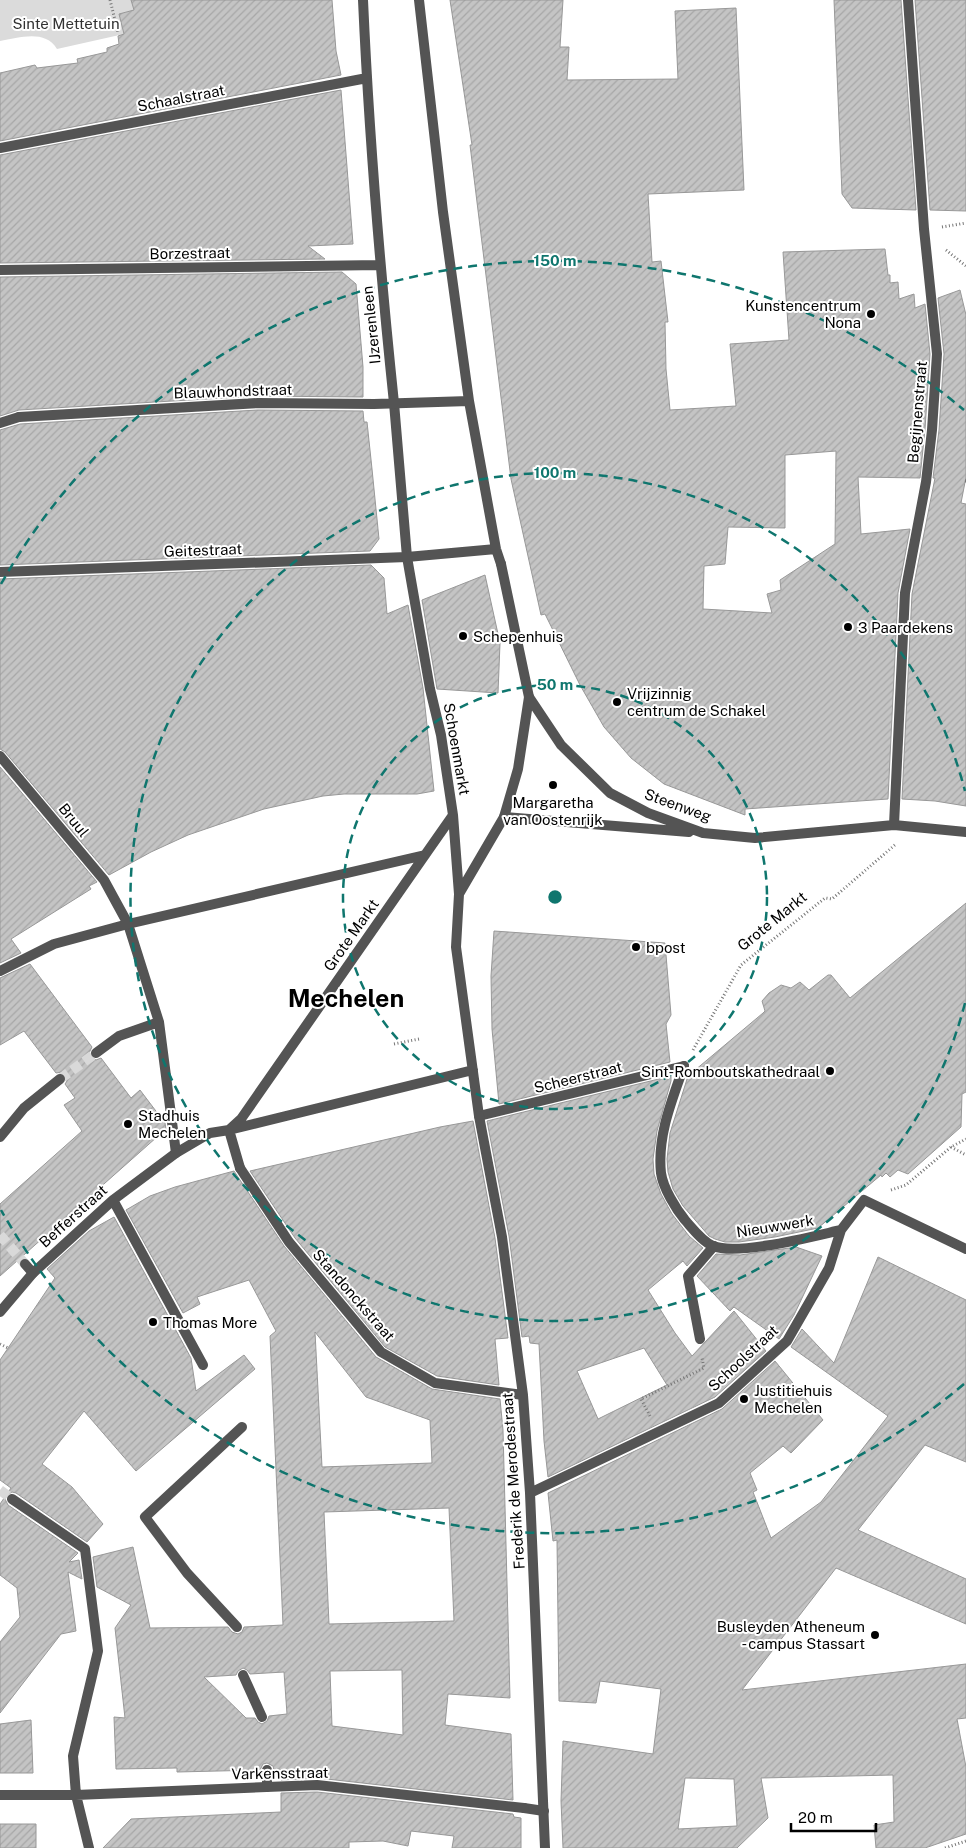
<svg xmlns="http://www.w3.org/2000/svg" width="966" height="1848" font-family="'Public Sans',sans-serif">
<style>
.park{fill:#dbdbdb}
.building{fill:url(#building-hatch);stroke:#989898;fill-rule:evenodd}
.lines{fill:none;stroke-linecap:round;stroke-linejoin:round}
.pedestrian-tunnel{stroke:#d9d9d9;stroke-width:10;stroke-dasharray:10 5;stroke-linecap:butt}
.minor-tunnel{stroke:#d9d9d9;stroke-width:10;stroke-dasharray:10 5;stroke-linecap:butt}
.path{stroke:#767676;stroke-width:3;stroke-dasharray:1 2.5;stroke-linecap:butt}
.service{stroke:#545454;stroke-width:10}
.pedestrian{stroke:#545454;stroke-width:10}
.minor{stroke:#545454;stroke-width:10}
.ring{fill:none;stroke:#0f766e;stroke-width:2.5;stroke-dasharray:9 6}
.poi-dot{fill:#000;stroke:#fff;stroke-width:2}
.labels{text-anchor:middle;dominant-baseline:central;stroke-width:4;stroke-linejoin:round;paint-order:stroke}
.park-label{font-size:15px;fill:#323232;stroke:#fff}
.street-label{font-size:15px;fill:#000;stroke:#fff}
.poi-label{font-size:15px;fill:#000;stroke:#fff;text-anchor:start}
.town-label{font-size:25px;font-weight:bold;fill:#000;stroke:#fff}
.centre{fill:#0f766e;stroke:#fff;stroke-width:2.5}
.ring-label{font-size:15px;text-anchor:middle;font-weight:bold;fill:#0f766e;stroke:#fff;stroke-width:4;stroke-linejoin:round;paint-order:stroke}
</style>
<defs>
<pattern id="building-hatch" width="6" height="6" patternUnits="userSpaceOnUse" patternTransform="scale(1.25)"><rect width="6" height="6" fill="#c4c4c4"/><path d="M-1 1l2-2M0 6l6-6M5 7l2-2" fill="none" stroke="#a7a7a7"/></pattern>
</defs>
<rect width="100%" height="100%" fill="#fff"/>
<path class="park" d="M0,0h131l3,10 -15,4 5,20 -67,15c-12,-20 -38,-11 -57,-8z"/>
<path class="building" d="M131,0h201l4,51 5,24 -341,66v-68l35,-8 2,3 41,-5 -1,-4 30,-7v-4l12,-4 -1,-8 6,-2 -5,-20 15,-4z
M450,0h113l-3,47h9l-2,33 111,-1 -3,-68 61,-3 8,182 -96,4 4,68 9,-1 7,61h-3l1,47 4,41 66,-4 -6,-62 59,-4 -6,-88 102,-3 3,26h2v8l8,-1 1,17 15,-5 1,14 10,-4 5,50 -5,75 -5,49 -62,-1 3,57 49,-5 -12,64 -10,206 -143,10v6l-81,-31 -33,-26 -27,-31 -24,-42 -35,-71 -4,1 -30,-136 -41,-334h2zM836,451l-1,93 -55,36 1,10 -14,4 5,19 -69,-4 1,-43 21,-2 3,-37 57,1v-73z
M834,0h67l15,210 -64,-2 -10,-14z
M915,0h51v211l-36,-1z
M341,90l12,154 -45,2 17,13 -325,4v-108z
M342,272l14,12 7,83v30l-105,-1 -239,14 -19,6v-139z
M960,290l6,25v162l-5,26 5,1v302l-31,-5 -33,-2 10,-205 23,-116h-2l6,-48 5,-76 -6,-56z
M258,410l105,1 1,11h3l5,47 7,70 -9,12 -370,14v-135l20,-6z
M371,565l13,13 3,36 21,-9 15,83 11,103 -17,3h-73l-21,2 -59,13 -76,26 -37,17 -42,23 -104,-123 -5,-3v-170z
M485,575l15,68 -2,50 -61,-4 -15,-89z
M0,767l97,115 -8,4 2,3 -80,50 10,14 -21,10z
M966,903v189l-4,2 -1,33 -53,47 -10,-4 -8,7 -4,-4 -4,4 -1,-2 -63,53 -43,9 -36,5h-14l-10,-3 -6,-3 -26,-30 -10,-17 -5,-17 -1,-13 3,-26 18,-57 75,-63 2,-2 -3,-10 7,-8 12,-8 10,3 9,-6 9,8 19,-15h3l19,23z
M494,931l171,12 6,72 -5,9 4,38 -171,42 -7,-75 -1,-53z
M30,964l62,83 -3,6 2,4 5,3 5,-2 30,40 9,-8 25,33 1,6 -166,147v-72l82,-73 -18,-26 11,-7 -10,-14 2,-3 -1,-6 -4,-3 -6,1 -32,-42 -24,14v-67z
M671,1076v5l-14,50 -4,28 1,15 7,20 11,20 17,22 14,12 -16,18 -4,-5 -35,29 27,43 17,23 42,-45 32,40 -51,46 -167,80 -4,-36 -5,-97 -9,-1 -1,-7 -7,1 -13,-101 -22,-115zM644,1348l23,37 -69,34 -21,-48z
M473,1121l22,117 13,100 -13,1 4,46 -62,-9 -52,-29 -90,-109 -45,-67 190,-44z
M234,1171l50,75 92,111 56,32 68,10 3,31 7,268 -62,-4 -3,31 66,9 2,66 -195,-22 -37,2 -1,-11 -6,1 -1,-4 -6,-3 -4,1 -3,6 -83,2v-4l-61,1 -2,-52 11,1 -10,-90 16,-23 -34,-18 -4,-30 40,-10 17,81 78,-1 4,5 6,2 4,-2 2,-5 39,-2 -13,-289 6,-5 -27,-51 -52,17 3,7 -17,9 -57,-103 24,-14 25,-9zM315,1332l51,65 64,23 2,43 -110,4zM449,1508l5,113 -125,3 -5,-112zM243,1668l4,2 3,4 34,-2 3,42 -18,2 -2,5 -5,3 -4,-2 -3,-4h-9l-42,-41 32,-2 2,-4zM402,1670l1,65 -71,-9 -2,-55z
M114,1217l77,141 5,33 48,-36 11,14 -119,102 -52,-60 -42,53 30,23 31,37 -16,18 -71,-49 -4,-1 -5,3 -2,4 3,6 70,48 -9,9 10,-2 3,19 -14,-7 8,59 -15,3 -61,79v-71l20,-25 -3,-29 -17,-13v-71l11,-16 -11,-8v-120l55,-82 -8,-9 42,-38z
M796,1247l26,9 -28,59 -15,24 -45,-32 -4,4 -33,-35 19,-22 24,1z
M878,1257l88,43v162l-41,-17 -67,85 108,49v45l-130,-56 -94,122 224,-26v54l-9,1 9,48v67l-41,14h-49l-2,-23 20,-3 -1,-47 -132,3 7,40 -31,30h-174l-2,-47 2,-60 90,13 8,-65 -61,-8 -4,22 -37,-2 -2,-161 -4,1 -5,-48 174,-84 53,-48 48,59 -32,33 -8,-7 -33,27 7,17 -4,2 18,46 50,-36 67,-86 -97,-69 11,-18 32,34zM685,1778l49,1 3,47 -59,3z
M31,1720l2,53h-33v-49z
M317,1792l196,22 1,3 7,1v30h-69l2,-12 -43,-5 -3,15 -25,-5 -34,1v6h-246l28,-29 150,-7v-19z
M0,1824h36v24h-36z"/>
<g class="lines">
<path class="pedestrian-tunnel" d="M60,1079l36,-26
M0,1235l25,29"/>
<path class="minor-tunnel" d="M0,1490l12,9"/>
<path class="path" d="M110,0l8,32
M942,227l24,-4
M946,250l20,16
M965,481h1
M394,1044l25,-5
M693,1050l48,-85 84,-67 7,1 64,-55
M951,1147l15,8
M891,1190l15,-5 45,-38 15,-8
M0,1344l8,4
M650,1416l-9,-17 63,-31 -2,-10
M945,1848l21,-7"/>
<path class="service" d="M237,1627l-50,-54 -42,-56 97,-90
M243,1675l19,42
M267,1770v17"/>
<path class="pedestrian" d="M394,403l13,154 23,132 11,46 12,80 6,79 -3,53 23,169 205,-50
M0,423l19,-6
M501,564l28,133
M425,855l-297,69 31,98 17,131 34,-20 19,-3 12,-11 184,-264 28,-40
M459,894l45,-77
M96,1053l23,-17 40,-14
M0,1137l24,-29 36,-29
M240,1168l-11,-38 244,-60
M25,1264l8,9
M700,1339l-12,-63 26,-30
M524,1808l20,3"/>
<path class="minor" d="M363,0c6,135 17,269 31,403
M419,0l24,212 26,189 27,148 5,15
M0,148l367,-70
M0,270l380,-5
M19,417l239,-14 116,1 95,-3
M0,572l407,-15 89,-8
M529,697l32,48 49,48 38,20 55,20 52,5 139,-13 72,7
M529,697l-11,72 -14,48 185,15
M0,756l104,124 24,44 -74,20 -54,27
M894,825l11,-232 21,-111 6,-52 5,-76 -13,-125 -16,-229
M684,1066c-12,34 -27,70 -23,107 2,15 15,36 24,47 8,9 17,21 28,26 25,10 101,-10 128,-16
M479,1116l23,121 21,158 7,98 15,355
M240,1168l49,74 92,110 54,31 88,12
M113,1200l90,165
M0,1312l33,-39 80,-73 63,-47
M530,1493l189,-90 68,-62 42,-73 12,-38 23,-30 102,49
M12,1499l73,50 13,102 -25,105 3,39 13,53
M0,1795h76l241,-10 207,23"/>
</g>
<g class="ring">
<circle cx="555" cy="897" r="212"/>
<path d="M965 1003A424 424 0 1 1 965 791"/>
<path d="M964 1384A636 636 0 0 1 1 1210M1 584A636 636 0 0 1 964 410"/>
</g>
<g class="poi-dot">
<circle cx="871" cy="314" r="5"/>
<circle cx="848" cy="627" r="5"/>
<circle cx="463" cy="636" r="5"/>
<circle cx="617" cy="702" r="5"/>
<circle cx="553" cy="785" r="5"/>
<circle cx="636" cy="947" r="5"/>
<circle cx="830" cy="1071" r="5"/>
<circle cx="128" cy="1124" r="5"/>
<circle cx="153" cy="1322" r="5"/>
<circle cx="744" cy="1399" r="5"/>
<circle cx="875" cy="1635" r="5"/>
</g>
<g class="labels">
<g class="park-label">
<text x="66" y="23">Sinte Mettetuin</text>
</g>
<g class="street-label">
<text transform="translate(181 98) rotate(-11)">Schaalstraat</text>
<text transform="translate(190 253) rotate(-1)">Borzestraat</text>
<text transform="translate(371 325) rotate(-96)">IJzerenleen</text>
<text transform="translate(233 391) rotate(-2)">Blauwhondstraat</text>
<text transform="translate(917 412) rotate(-85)">Begijnenstraat</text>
<text transform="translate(203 550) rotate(-2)">Geitestraat</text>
<text transform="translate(457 749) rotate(80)">Schoenmarkt</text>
<text transform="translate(678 805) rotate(20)">Steenweg</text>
<text transform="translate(74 820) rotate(51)">Bruul</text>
<text transform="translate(772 921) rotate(-39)">Grote Markt</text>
<text transform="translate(351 935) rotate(-55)">Grote Markt</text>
<text transform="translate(578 1077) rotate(-14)">Scheerstraat</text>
<text transform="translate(73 1216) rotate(-42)">Befferstraat</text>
<text transform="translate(775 1226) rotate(-9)">Nieuwwerk</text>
<text transform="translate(354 1295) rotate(49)">Standonckstraat</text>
<text transform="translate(743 1358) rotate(-43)">Schoolstraat</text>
<text transform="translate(513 1481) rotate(-94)">Frederik de Merodestraat</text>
<text transform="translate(280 1773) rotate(-1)">Varkensstraat</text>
</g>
<g class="poi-label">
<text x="861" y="305" text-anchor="end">Kunstencentrum<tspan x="861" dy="17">Nona</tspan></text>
<text x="858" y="627">3 Paardekens</text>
<text x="473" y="636">Schepenhuis</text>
<text x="627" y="693">Vrijzinnig<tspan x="627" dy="17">centrum de Schakel</tspan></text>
<text x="553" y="802" text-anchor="middle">Margaretha<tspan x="553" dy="17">van Oostenrijk</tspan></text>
<text x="646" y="947">bpost</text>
<text x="820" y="1071" text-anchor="end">Sint-Romboutskathedraal</text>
<text x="138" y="1115">Stadhuis<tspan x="138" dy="17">Mechelen</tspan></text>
<text x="163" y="1322">Thomas More</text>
<text x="754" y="1390">Justitiehuis<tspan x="754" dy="17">Mechelen</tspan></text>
<text x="865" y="1626" text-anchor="end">Busleyden Atheneum<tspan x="865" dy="17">- campus Stassart</tspan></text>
</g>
<g class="town-label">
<text x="346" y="998">Mechelen</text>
</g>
</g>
<circle cx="555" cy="897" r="8" class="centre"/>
<g class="ring-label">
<text x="555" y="266">150 m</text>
<text x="555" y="478">100 m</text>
<text x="555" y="690">50 m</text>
</g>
<path d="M791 1823v8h85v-8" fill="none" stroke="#000000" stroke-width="2.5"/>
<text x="798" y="1823" font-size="15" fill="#000000" stroke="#ffffff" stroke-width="4" paint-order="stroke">20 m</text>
</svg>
